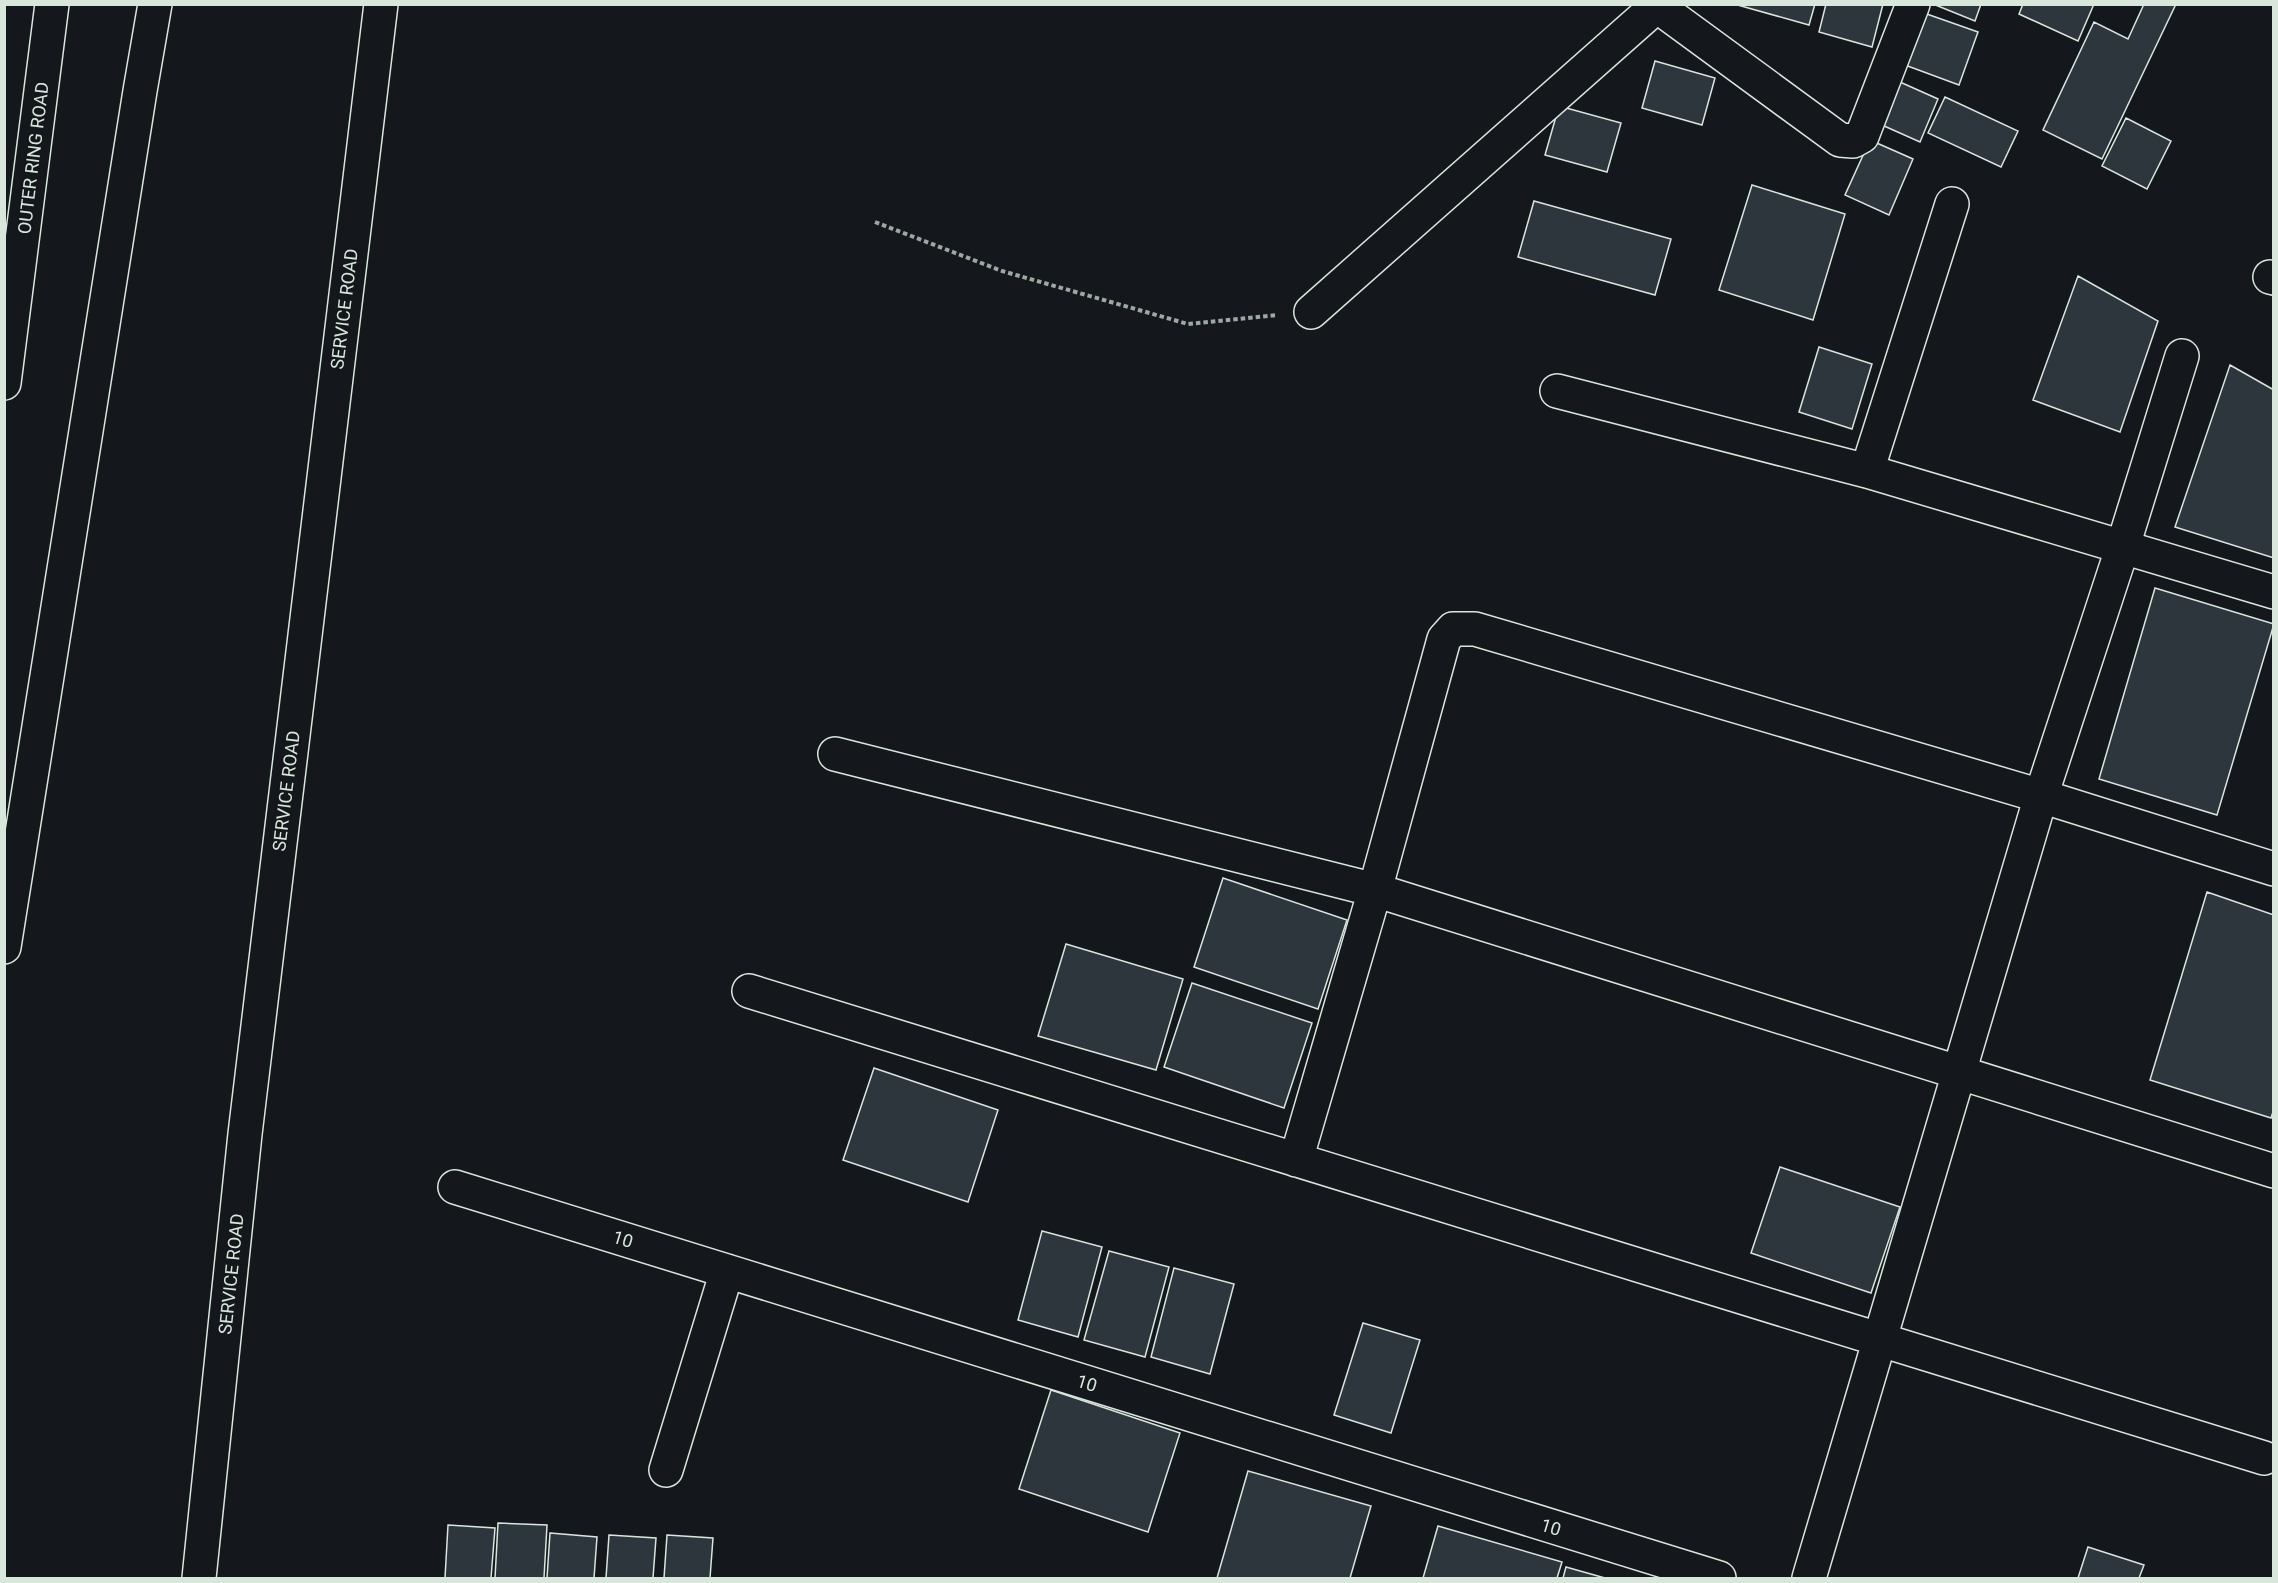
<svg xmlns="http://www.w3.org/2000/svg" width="2278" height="1583" font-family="Roboto,sans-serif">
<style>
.building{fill:#2c363c;stroke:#d8e6dc;stroke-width:1.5}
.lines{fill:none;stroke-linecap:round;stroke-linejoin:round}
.minor-casing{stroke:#d8e6dc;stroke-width:36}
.major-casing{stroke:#d8e6dc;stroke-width:36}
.highway-casing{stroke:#d8e6dc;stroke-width:36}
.path{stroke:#9da8a2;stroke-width:4;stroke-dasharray:4.5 3;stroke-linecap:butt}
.minor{stroke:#14181c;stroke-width:33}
.major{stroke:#14181c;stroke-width:33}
.highway{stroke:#14181c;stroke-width:33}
.labels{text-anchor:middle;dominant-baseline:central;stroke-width:4.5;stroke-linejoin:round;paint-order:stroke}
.street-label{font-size:18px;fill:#d8e6dc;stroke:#14181c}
</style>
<rect width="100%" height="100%" fill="#14181c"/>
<path class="building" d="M1734,4h81l-6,21z
M1826,4h57l-11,43 -53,-15z
M1933,4h48l-6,17z
M2023,4h71l-16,37 -59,-27z
M2144,4h32l-74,155 -59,-29 51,-108 34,17z
M1924,13l54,19 -19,53 -54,-20z
M1655,61l60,17 -13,47 -60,-17z
M1891,78l47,21 -18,43 -47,-21z
M1945,97l73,34 -17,36 -73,-34z
M1559,106l62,17 -14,49 -62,-17z
M2126,118l45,23 -24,48 -45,-23z
M1870,140l43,19 -24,56 -44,-20z
M1752,185l93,29 -32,106 -94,-30z
M1534,201l137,38 -16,56 -137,-38z
M2078,276l80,45 -38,111 -87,-32z
M1819,347l53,17 -20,65 -53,-17z
M2230,365l44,25v168l-99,-31z
M2155,588l119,36 -57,191 -118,-36z
M1223,878l124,42 -29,89 -124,-42z
M2207,892l67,23v194l-3,9 -121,-38z
M1066,944l117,35 -27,91 -118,-34z
M1192,983l120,40 -28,85 -120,-41z
M874,1068l124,42 -30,92 -125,-42z
M1780,1167l120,40 -29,86 -120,-40z
M1042,1231l60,16 -24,90 -60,-17z
M1109,1251l60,16 -24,90 -61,-17z
M1174,1268l60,16 -24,90 -59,-17z
M1363,1323l57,17 -29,93 -57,-18z
M1051,1390l129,43 -32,99 -129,-43z
M1248,1471l123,35 -21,72h-133z
M498,1523l49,2 -3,53h-49z
M448,1525l47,3 -4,50h-46z
M1438,1526l124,36 -5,16h-134z
M550,1533l47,4 -3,41h-47z
M609,1535l47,3 -3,40h-47z
M667,1535l46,3 -3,40h-46z
M2088,1547l56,18 -5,13h-61z
M1566,1567l39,11h-42z"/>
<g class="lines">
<g class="minor-casing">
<path id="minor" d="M1657,6l183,134 13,1 9,-5 51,-132
M2270,277l4,1
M1311,312l348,-308
M1557,391l310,80 407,121
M1867,471l85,-267
M835,754l540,136 899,281
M749,991l1515,467
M1296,1160l79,-270 69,-251 9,-10h22l566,167 233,73
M455,1187l1264,391
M666,1470l61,-199
M1809,1578l232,-782 82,-250 59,-190"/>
</g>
<g class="major-casing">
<path id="major" d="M199,1578l46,-444 136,-1130"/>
</g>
<g class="highway-casing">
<path id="highway" d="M4,383l48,-379
M4,947l136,-856 15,-87"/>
</g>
<path class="path" d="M875,222l127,49 186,53 90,-9"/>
<use href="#minor" class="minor"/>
<use href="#major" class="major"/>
<use href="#highway" class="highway"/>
</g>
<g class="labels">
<g class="street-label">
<text transform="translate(33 158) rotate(-83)">OUTER RING ROAD</text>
<text transform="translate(344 309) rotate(-83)">SERVICE ROAD</text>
<text transform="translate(286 791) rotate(-83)">SERVICE ROAD</text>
<text transform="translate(623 1239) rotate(17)">10</text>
<text transform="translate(231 1274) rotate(-84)">SERVICE ROAD</text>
<text transform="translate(1087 1383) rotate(17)">10</text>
<text transform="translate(1551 1527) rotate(17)">10</text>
</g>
</g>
<rect width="2278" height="1583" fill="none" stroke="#d8e6dc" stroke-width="12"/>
</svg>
